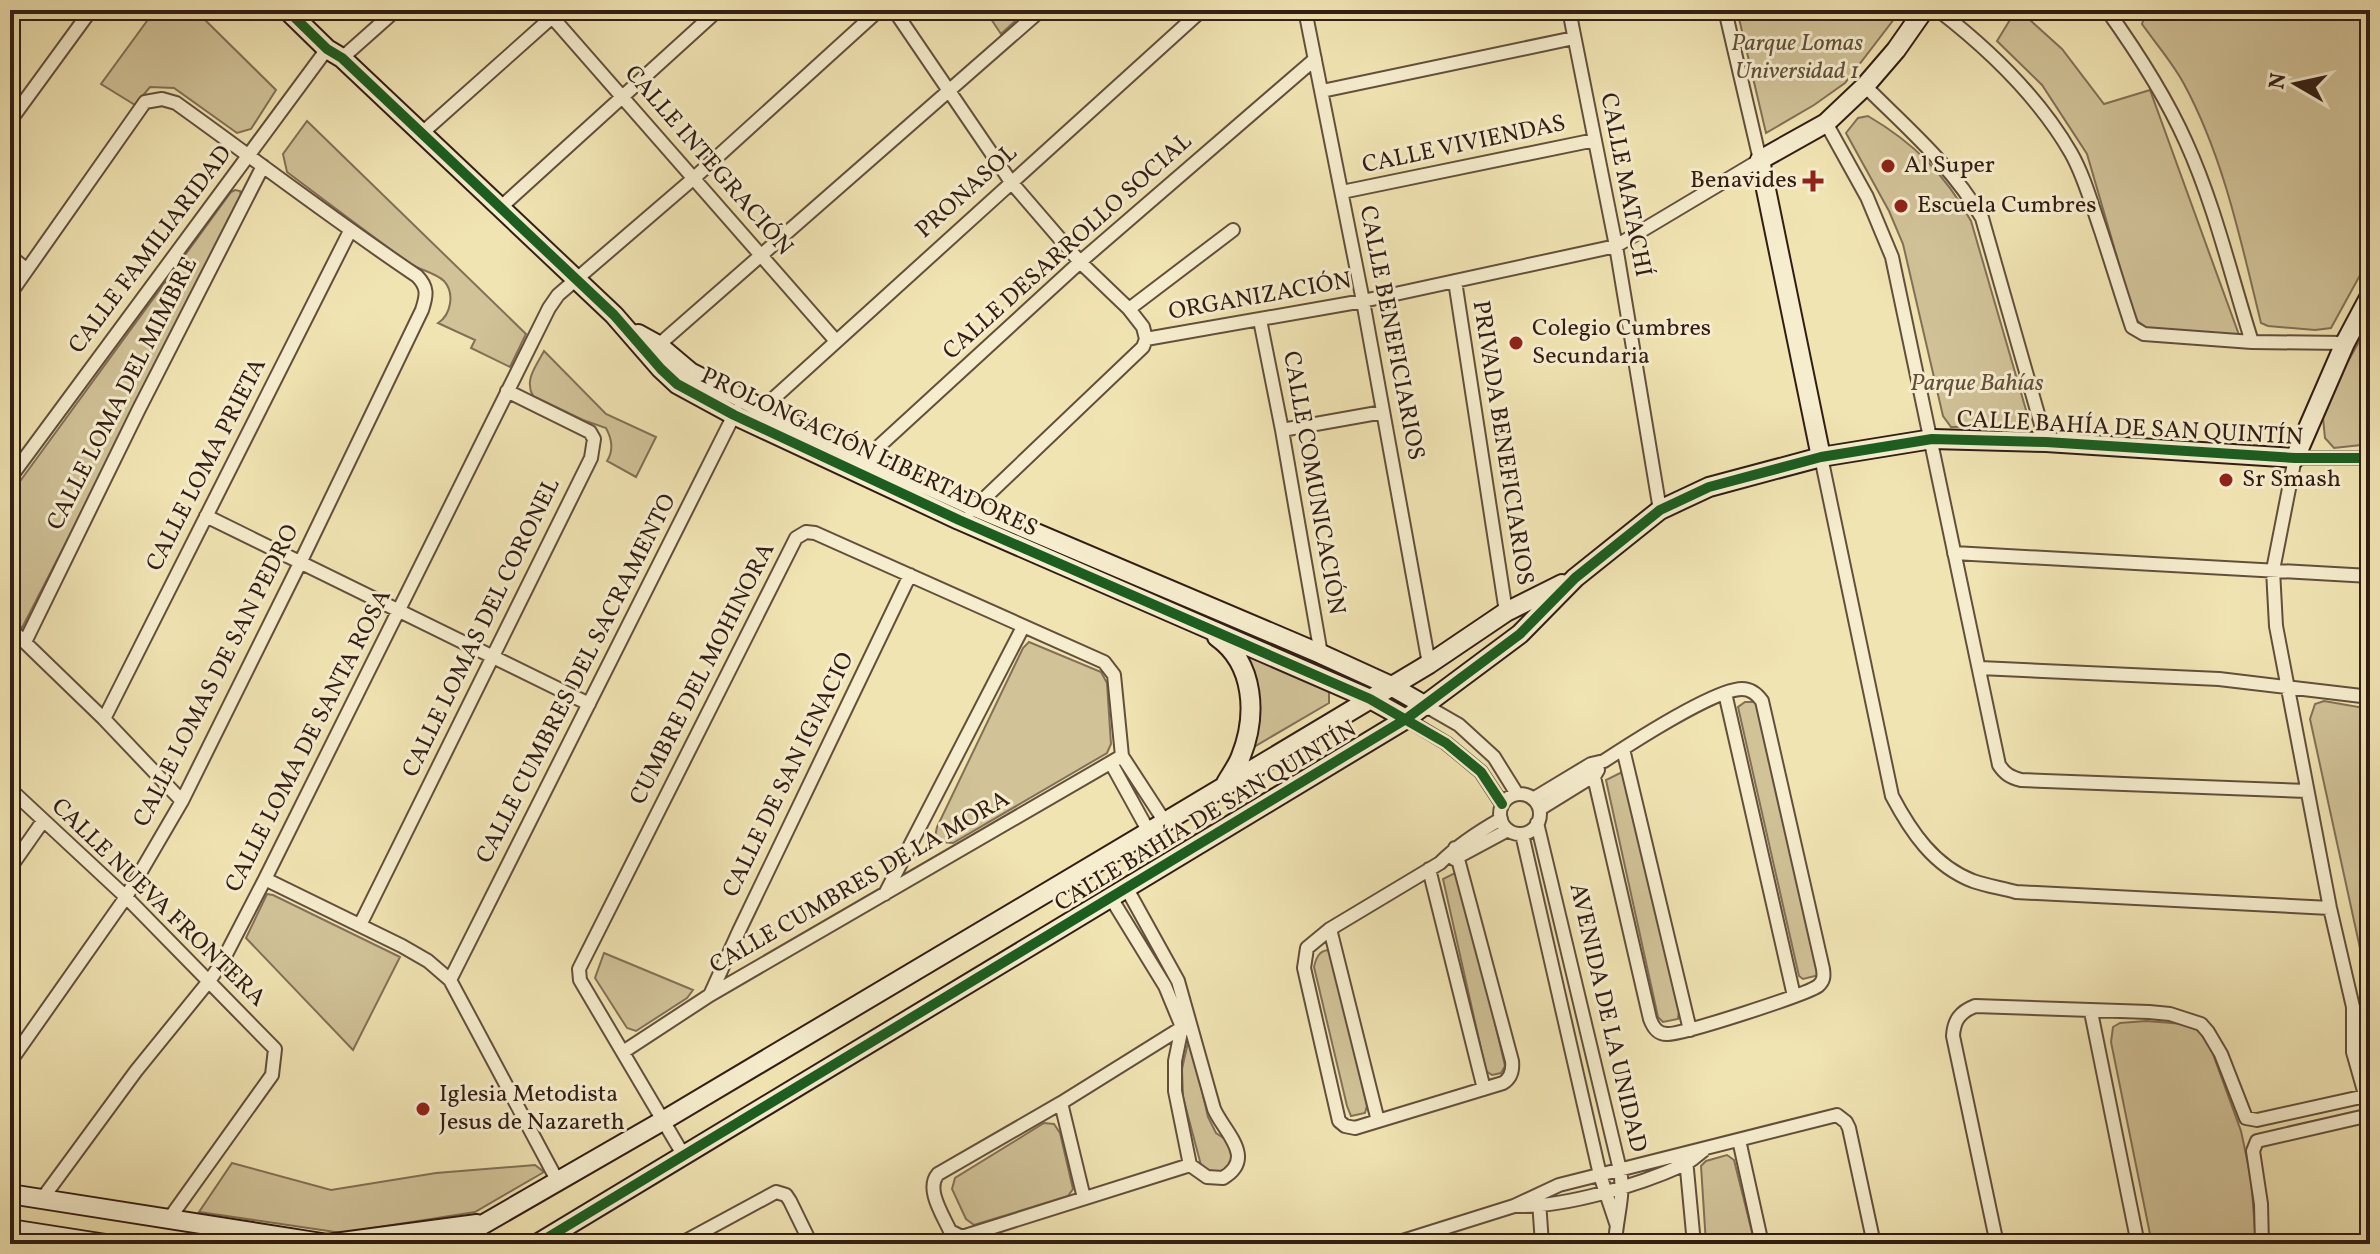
<svg xmlns="http://www.w3.org/2000/svg" width="2380" height="1254" font-family="Vollkorn,serif">
<style>
.green{fill:#d1c298;stroke:#827056;stroke-width:2}
.lines{fill:none;stroke-linecap:round;stroke-linejoin:round}
.street-casing{stroke:#624f3c;stroke-width:16}
.secondary-casing{stroke:#321d15;stroke-width:22}
.street{stroke:#f6edce;stroke-width:12}
.secondary{stroke:#f6edce;stroke-width:18}
.cycleway-casing{stroke:#f6edce;stroke-width:15}
.cycleway{stroke:#1b5e20;stroke-width:10}
.poi-dot{fill:#8f2418;stroke:#f6edce;stroke-width:3}
.labels{text-anchor:middle;dominant-baseline:central;stroke-width:6;stroke-linejoin:round;paint-order:stroke}
.park-label{font-size:24px;font-style:italic;fill:#624f3c;stroke:#f6edce}
.street-label{font-size:24px;fill:#321d15;stroke:#f6edce}
.poi-label{font-size:24px;fill:#321d15;stroke:#f6edce;text-anchor:start}
</style>
<rect width="100%" height="100%" fill="#f1e4b3"/>
<filter id="stains"><feTurbulence type="fractalNoise" baseFrequency=".0025" numOctaves="4"/><feColorMatrix values="0 0 0 0 .2 0 0 0 0 .09 0 0 0 0 .02 0 0 0 .5 -.17"/></filter>
<radialGradient id="worn" r=".72"><stop offset=".6" stop-color="#630" stop-opacity="0"/><stop offset="1" stop-color="#630" stop-opacity=".3"/></radialGradient>
<path class="green" d="M155,10h40l81,80 -25,39 -14,4 -63,-45 -24,-1 -15,18 -34,-21z
M985,10h42l-26,24z
M1737,10h164l-56,73 -31,22 -48,28z
M2016,10h3l43,39 42,55 46,-14 89,245 -91,-6 -13,-10 -48,-165 -45,-69 -45,-44z
M2150,10h220v247l-39,71 -16,2 -47,-4 -7,-3c-20,-81 -37,-165 -77,-239 -11,-21 -28,-40 -42,-60l4,-12z
M1868,116c46,27 77,58 103,105l55,189 2,10 -8,6 -69,1 -8,-11 -40,-172 -14,-33 -43,-78 12,-15z
M307,121l219,213 -16,33 -39,-19 4,-8 -37,-17c13,-8 17,-30 6,-42 -8,-8 -24,-11 -33,-17 -42,-30 -83,-61 -124,-92l-4,-18z
M235,190l5,1 2,9 -220,428 -12,-12v-121l221,-303z
M2370,322v122l-36,4 -9,-10 -2,-20 23,-53z
M544,351l62,63 50,23 -20,40 -29,-16c7,-11 5,-22 -1,-33l-23,-8 -50,-24c-9,-16 3,-30 11,-45z
M1029,642l72,30 6,11 4,61 -4,9 -154,90 -13,-1 -5,-5 2,-10 86,-179z
M1242,650l82,36 5,7v10l-77,45c10,-34 10,-67 -10,-98z
M2324,701l46,8v285l-60,-275 5,-15z
M1745,702h10l5,5 59,268 -16,4 -4,-3 -61,-269z
M1620,773l5,1 54,237 -1,8 -15,3 -5,-5 -52,-237z
M1457,872l3,1 45,193 -4,7 -9,2 -6,-4 -43,-192z
M267,894l6,1 127,62 -47,93 -107,-112z
M1328,950l5,11 34,145 -2,7 -14,3 -4,-10 -33,-139c2,-9 5,-16 14,-17z
M604,953l89,37 -6,8 -51,33 -9,-3 -32,-50z
M2146,1021l51,4 9,10 35,96 10,47 5,66h-104l-41,-202 2,-15 7,-4z
M1188,1042l4,5 16,70 8,16 12,8 5,13 -4,16 -11,4 -16,-5 -19,-72 -1,-28z
M1044,1123l10,1 6,9 13,56 -5,7 -94,29 -8,-6 -14,-30 3,-11z
M1727,1155l7,5 21,84h-49l-5,-78 5,-5z
M232,1163l99,27 105,-17 99,-8 9,7 -69,40 -133,21 -143,-21z"/>
<g class="lines">
<g class="street-casing">
<path id="street" d="M546,10l290,331
M894,10l117,172 69,80 49,47 14,18 3,12
M1305,10l58,291 66,363
M1569,10l47,236 44,264
M1938,10c52,40 100,86 133,143 13,23 20,49 29,75 11,33 21,66 32,99l12,7 108,8 93,1
M2107,10c30,42 58,85 79,132 29,64 45,134 66,200
M342,58l54,-48
M1865,86c42,42 87,80 117,132l64,224
M1322,91l252,-53
M10,121l81,-111
M1826,123l41,74 25,60 107,508c6,9 11,12 22,15l286,11
M421,134l139,-124
M1342,192l253,-52
M501,207l217,-197
M10,256l17,14
M1455,281l51,331
M10,294l135,-192 17,-3 14,4c81,58 159,118 241,173 11,11 10,19 5,34l-122,253 -118,238 -56,96 -116,165
M1129,309l104,-79
M1260,320l22,110 39,224
M1146,339l217,-38 253,-55 144,-86 -35,-150
M654,349l387,-339
M763,408l439,-398
M1282,430l101,-18
M1821,457l71,339c19,36 42,70 81,85 14,5 29,7 43,11l314,16
M2370,458h-75l-22,112 3,56 54,282 23,99v45l17,60
M864,460l216,-198 235,-203
M10,478l317,-429
M971,511l172,-164 3,-8
M206,516l383,188
M1954,553l416,23
M10,628l94,91 78,82
M25,642l114,-233 124,-243
M1980,668l239,11 151,18
M1725,693l69,303
M1426,706l33,19 35,32 23,37
M104,719l246,-488
M1406,719l40,24 35,29 21,32
M1623,749l67,281
M1111,763l38,69
M10,789l116,108 149,152 -3,26 -103,144
M1500 814a20 20 0 1 1 40 0a20 20 0 1 1-40 0Z
M1533,799l58,-35 13,-3c26,-17 111,-72 138,-72 9,0 15,5 20,12l61,268c1,7 1,12 -5,17 -11,8 -136,49 -151,48 -10,0 -14,-7 -17,-15l-59,-255
M1540,809l55,-34 3,-5
M1537,823l83,347c5,25 -4,49 -5,74
M1522,834l78,341 16,48
M1455,848l57,213c1,9 -1,17 -9,22l-148,45 -10,-2 -6,-5 -35,-153 3,-20 23,-19 110,-66c18,-18 38,-31 61,-44
M1454,859l54,-29
M10,868l33,-47
M1429,869l55,220
M265,879l137,67 26,15 22,19 107,200
M885,894l138,-267
M1111,898l54,88 17,41 -7,34v30l15,74 17,12 16,1c34,-20 1,-46 -9,-69l-36,-128 -51,-92
M360,925l231,-467 3,-19 -4,-7 -83,-41
M1330,929l48,192
M450,980l286,-569
M710,995l29,-64 171,-356
M2353,1007l10,16 7,19
M2091,1012l47,232
M1186,1025l-125,78 -123,71c-13,15 5,41 12,57l10,5h5l225,-71
M623,1052l87,-57 412,-239
M1061,1103l23,95
M1739,1140l23,104
M684,1156l-104,-176 -1,-11 217,-431 10,-6 9,1 289,129 10,13 8,81 43,66
M1686,1159l8,85
M42,1199l94,-128 73,-90 12,-17 44,-85 284,-571 9,-13 136,-117 185,-168
M1539,1201l3,43
M1517,1206c49,1 122,-21 166,-41 8,-3 14,-10 21,-15
M563,1229l11,15
M680,1244l96,-52 10,3 4,6 21,43
M1393,1244l121,-38 45,-21 278,-70 9,7 3,6 25,116
M1997,1244l-44,-208c1,-16 7,-24 22,-30l174,6 21,2 31,10 7,8 13,22 25,64 11,2 113,-25
M2262,1244l-1,-40 -8,-53 4,-10 113,-26"/>
</g>
<g class="secondary-casing">
<path id="secondary" d="M287,10l40,39 15,9 272,257 47,54 16,15 57,31 225,105 411,179 36,20
M638,334l20,11 32,27 107,54 178,81 346,147 70,32 35,20
M1821,457l-61,-297 66,-37 39,-37 31,-36 28,-40
M1217,637c38,27 40,79 24,119 -3,9 -10,18 -15,27
M10,1194l318,50
M10,1229l96,15
M327,1244l150,-20
M449,1244l222,-128 494,-294 264,-158 77,-52 56,-28
M537,1244l869,-525 114,-85 55,-56 85,-68 49,-23 112,-30 111,-18 114,3 249,16 50,-115 25,-47"/>
</g>
<use href="#street" class="street"/>
<use href="#secondary" class="secondary"/>
<g class="cycleway-casing">
<path id="cycleway" d="M287,10l40,39 15,9 272,257 47,54 16,15 57,31 225,105 411,179 76,44 35,29 21,32
M537,1244l869,-525 114,-85 55,-56 85,-68 49,-23 112,-30 111,-18 114,3 249,16h75"/>
</g>
<use href="#cycleway" class="cycleway"/>
</g>
<g class="poi-dot">
<circle cx="1888" cy="166" r="8"/>
<path d="M1809 169h8v8h8v8h-8v8h-8v-8h-8v-8h8z"/>
<circle cx="1901" cy="206" r="8"/>
<circle cx="1516" cy="343" r="8"/>
<circle cx="2226" cy="480" r="8"/>
<circle cx="423" cy="1109" r="8"/>
</g>
<g class="labels">
<g class="park-label">
<text x="1797" y="44">Parque Lomas<tspan x="1797" dy="28">Universidad 1</tspan></text>
<text x="1977" y="384">Parque Bahías</text>
</g>
<g class="street-label">
<text transform="translate(1464 145) rotate(-12)">CALLE VIVIENDAS</text>
<text transform="translate(708 161) rotate(49)">CALLE INTEGRACIÓN</text>
<text transform="translate(1625 185) rotate(79)">CALLE MATACHÍ</text>
<text transform="translate(967 192) rotate(-42)">PRONASOL</text>
<text transform="translate(1068 247) rotate(-42)">CALLE DESARROLLO SOCIAL</text>
<text transform="translate(151 250) rotate(-53)">CALLE FAMILIARIDAD</text>
<text transform="translate(1260 297) rotate(-10)">ORGANIZACIÓN</text>
<text transform="translate(1391 333) rotate(79)">CALLE BENEFICIARIOS</text>
<text transform="translate(123 394) rotate(-63)">CALLE LOMA DEL MIMBRE</text>
<text transform="translate(2130 429) rotate(3)">CALLE BAHÍA DE SAN QUINTÍN</text>
<text transform="translate(1502 443) rotate(81)">PRIVADA BENEFICIARIOS</text>
<text transform="translate(869 453) rotate(25)">PROLONGACIÓN LIBERTADORES</text>
<text transform="translate(207 465) rotate(-63)">CALLE LOMA PRIETA</text>
<text transform="translate(1313 483) rotate(80)">CALLE COMUNICACIÓN</text>
<text transform="translate(482 628) rotate(-64)">CALLE LOMAS DEL CORONEL</text>
<text transform="translate(703 674) rotate(-63)">CUMBRE DEL MOHINORA</text>
<text transform="translate(217 676) rotate(-63)">CALLE LOMAS DE SAN PEDRO</text>
<text transform="translate(577 679) rotate(-63)">CALLE CUMBRES DEL SACRAMENTO</text>
<text transform="translate(309 741) rotate(-63)">CALLE LOMA DE SANTA ROSA</text>
<text transform="translate(789 775) rotate(-64)">CALLE DE SAN IGNACIO</text>
<text transform="translate(1206 817) rotate(-31)">CALLE BAHÍA DE SAN QUINTÍN</text>
<text transform="translate(860 883) rotate(-30)">CALLE CUMBRES DE LA MORA</text>
<text transform="translate(158 903) rotate(44)">CALLE NUEVA FRONTERA</text>
<text transform="translate(1607 1018) rotate(77)">AVENIDA DE LA UNIDAD</text>
</g>
<g class="poi-label">
<text x="1904" y="166">Al Super</text>
<text x="1797" y="181" text-anchor="end">Benavides</text>
<text x="1917" y="206">Escuela Cumbres</text>
<text x="1532" y="329">Colegio Cumbres<tspan x="1532" dy="28">Secundaria</tspan></text>
<text x="2242" y="480">Sr Smash</text>
<text x="439" y="1095">Iglesia Metodista<tspan x="439" dy="28">Jesus de Nazareth</tspan></text>
</g>
</g>
<rect width="2380" height="1254" fill="none" stroke="#f1e4b3" stroke-width="40"/>
<rect x="12" y="12" width="2356" height="1230" fill="none" stroke="#321d15" stroke-width="4"/>
<rect x="20" y="20" width="2340" height="1214" fill="none" stroke="#321d15" stroke-width="2"/>
<g transform="translate(2296 84) rotate(279)" stroke="#f6edce" stroke-width="6" paint-order="stroke">
<path d="M0-6L14 30L0 20L-14 30Z" fill="#321d15"/>
<text y="-12" font-size="22" font-weight="bold" text-anchor="middle" fill="#321d15">N</text>
</g>
<rect width="100%" height="100%" filter="url(#stains)"/>
<rect width="100%" height="100%" fill="url(#worn)"/>
</svg>
